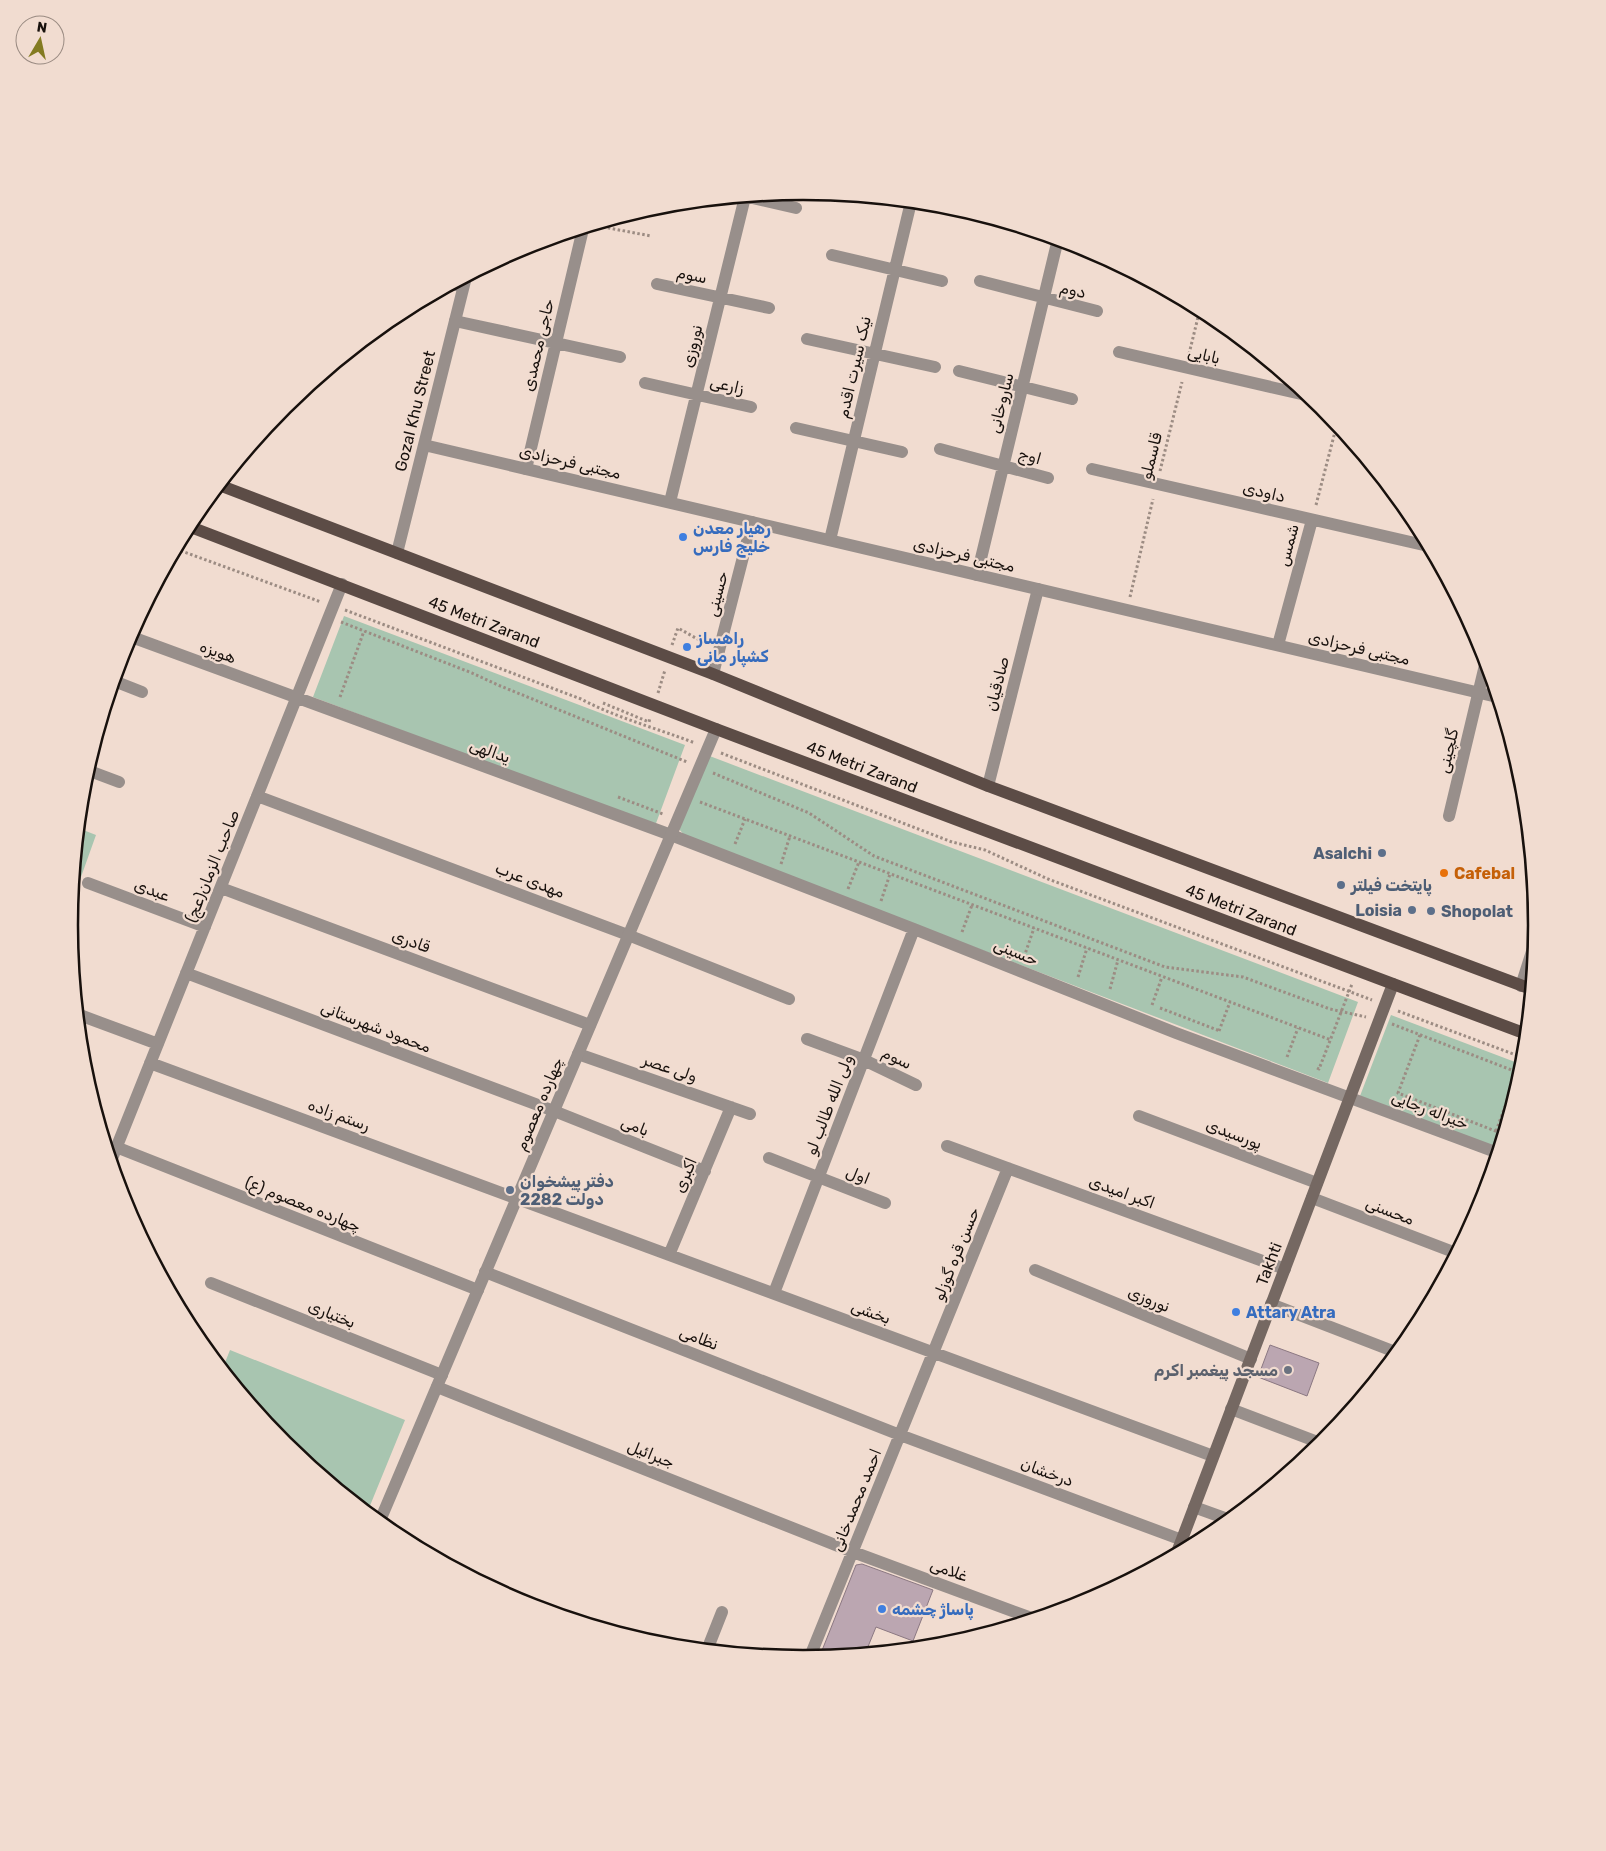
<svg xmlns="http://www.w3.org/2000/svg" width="1606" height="1851" font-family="Rubik,'Noto Naskh Arabic',sans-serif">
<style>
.green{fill:#a8c5b0}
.building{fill:#bba6b1;stroke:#8b7882}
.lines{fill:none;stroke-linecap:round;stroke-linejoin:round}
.path{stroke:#9c8c83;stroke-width:3;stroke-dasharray:2.5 2.5;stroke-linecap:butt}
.minor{stroke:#988f8b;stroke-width:12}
.tertiary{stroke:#988f8b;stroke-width:12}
.secondary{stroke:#756862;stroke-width:12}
.primary{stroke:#5c4c46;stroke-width:12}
.shop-dot{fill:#3f7fe0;stroke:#f1dcd0;stroke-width:2}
.service-dot{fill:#5c6f8a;stroke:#f1dcd0;stroke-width:2}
.food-dot{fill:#e8710a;stroke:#f1dcd0;stroke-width:2}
.worship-dot{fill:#6b7280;stroke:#f1dcd0;stroke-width:2}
.labels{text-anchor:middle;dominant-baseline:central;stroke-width:4.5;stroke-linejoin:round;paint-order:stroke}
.street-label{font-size:16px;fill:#18110d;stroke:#f1dcd0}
.shop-label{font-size:16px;font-weight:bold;fill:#366cbe;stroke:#f1dcd0;text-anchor:start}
.service-label{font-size:16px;font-weight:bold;fill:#4e5e75;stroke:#f1dcd0;text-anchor:start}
.food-label{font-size:16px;font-weight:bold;fill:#c56008;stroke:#f1dcd0;text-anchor:start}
.worship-label{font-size:16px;font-weight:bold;fill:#5b616d;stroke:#f1dcd0;text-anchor:end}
.rim{fill:none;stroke:#18110d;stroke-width:2.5}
</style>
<rect width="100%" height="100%" fill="#f1dcd0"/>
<path class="green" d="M344,616l341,129 -30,81 -342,-129z
M707,755l651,247 -30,81 -643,-247 -6,-7z
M78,828l18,7 -25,70z
M1391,1015l132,50 -24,84 -139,-53z
M230,1350l175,70 -38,93 -83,-69 -62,-74z"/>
<path class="building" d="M1270,1345l49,18 -12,33 -49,-19z
M862,1564l71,26 -20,51 -37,-14 -11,27 -46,4 37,-93z"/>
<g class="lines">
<path class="path" d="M598,226l53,10
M1189,354l11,-45
M1160,471l22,-89
M1316,505l21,-81
M176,549l145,53
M1130,597l23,-98
M345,610l236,89c36,19 75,29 114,44
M341,622l131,51 26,12 189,77
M672,645l6,-17 23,13
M658,693l7,-23
M340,697l24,-66
M603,703l46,19 1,-4
M721,753l231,89 33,8 63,29 324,121
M713,773l96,40 65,43 291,111 78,10 87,32 36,8
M618,797l45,17
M700,802l631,238
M735,844l10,-25
M781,864l9,-28
M848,889l11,-27
M881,901l9,-27
M962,932l10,-27
M1024,957l10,-29
M1078,977l9,-29
M1110,989l8,-29
M1152,1005l10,-28
M1160,1008l60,23
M1398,1011l126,47
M1392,1024l130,50
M1219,1031l11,-29
M1420,1035l-22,58 105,41
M1287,1057l11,-29
M1317,1068l2,1 33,-85
M1496,1131l22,-59"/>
<path class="minor" d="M748,197l48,11
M832,255l110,26
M980,281l117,30
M454,284l9,3
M657,284l112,24
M455,321l165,36
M807,339l128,28
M1119,352l191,44
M959,371l113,28
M645,383l106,24
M796,428l106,24
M940,449l108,29
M526,469l57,-240
M1092,469l336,77
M670,502l75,-305
M830,540l81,-338
M977,575l81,-336
M129,636l542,199 243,94 262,104 322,120
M1278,645l34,-125
M713,674l39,-152
M114,681l28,11
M87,770l32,12
M988,786l50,-197
M257,796l371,139 161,64
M1449,816l37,-155
M88,883l117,44
M221,888l369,137
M186,973l368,138 151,60
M1521,986l15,-47
M77,1014l81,30
M807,1039l57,21 52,25
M578,1054l172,60
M150,1063l1063,393
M1139,1116l178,67
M947,1146l338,123
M116,1147l362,143
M769,1158l116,45
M111,1161l231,-577
M1312,1198l144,55
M669,1255l62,-148
M1035,1270l216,89
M485,1272l415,163 282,105
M211,1283l231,92
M774,1293l140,-364
M1271,1304l127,49
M437,1387l416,165 181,67
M1231,1409l92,35
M1194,1507l36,13
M707,1650l15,-38
M809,1659l199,-491"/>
<path class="tertiary" d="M424,445l1073,252
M397,553l69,-276
M379,1523l337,-794"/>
<path class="secondary" d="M1176,1555l217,-571"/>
<path class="primary" d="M219,485l494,189 275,112 543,203
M188,526l528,203 810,305"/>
</g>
<g class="shop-dot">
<circle cx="683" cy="537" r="5"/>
<circle cx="687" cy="647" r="5"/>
<circle cx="1236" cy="1312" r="5"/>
<circle cx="882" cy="1609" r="5"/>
</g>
<g class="service-dot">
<circle cx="1382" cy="853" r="5"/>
<circle cx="1341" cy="885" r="5"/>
<circle cx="1412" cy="910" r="5"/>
<circle cx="1431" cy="911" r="5"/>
<circle cx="510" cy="1190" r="5"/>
</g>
<circle class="food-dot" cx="1444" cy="873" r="5"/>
<circle class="worship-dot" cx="1288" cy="1370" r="5"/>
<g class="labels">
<g class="street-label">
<text transform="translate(692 275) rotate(12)">سوم</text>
<text transform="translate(1073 290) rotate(13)">دوم</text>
<text transform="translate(538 345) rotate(-77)">حاجی محمدی</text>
<text transform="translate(692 346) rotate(-76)">نوروزی</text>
<text transform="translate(1204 355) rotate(13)">بابایی</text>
<text transform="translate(854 367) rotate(-77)">نیک سیرت اقدم</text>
<text transform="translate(727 385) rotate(13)">زارعی</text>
<text transform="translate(1001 403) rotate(-76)">ساروخانی</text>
<text transform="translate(415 411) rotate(-76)">Gozal Khu Street</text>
<text transform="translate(1030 456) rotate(16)">اوج</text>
<text transform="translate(1151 456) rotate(-76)">قاسملو</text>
<text transform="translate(570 462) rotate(13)">مجتبی فرحزادی</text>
<text transform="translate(1264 492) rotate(13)">داودی</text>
<text transform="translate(1288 545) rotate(-75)">شمس</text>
<text transform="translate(964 555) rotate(13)">مجتبی فرحزادی</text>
<text transform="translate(717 594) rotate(-76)">حسینی</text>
<text transform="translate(484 622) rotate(21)">45 Metri Zarand</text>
<text transform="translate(1359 648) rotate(13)">مجتبی فرحزادی</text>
<text transform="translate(218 652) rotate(20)">هویزه</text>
<text transform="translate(997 684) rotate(-76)">صادقیان</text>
<text transform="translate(490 751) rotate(20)">یدالهی</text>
<text transform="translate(1448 751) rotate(-77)">گلچینی</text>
<text transform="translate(862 767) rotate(21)">45 Metri Zarand</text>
<text transform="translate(212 866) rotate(-68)">صاحب الزمان(عج)</text>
<text transform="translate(530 880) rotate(21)">مهدی عرب</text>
<text transform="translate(152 890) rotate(20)">عبدی</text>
<text transform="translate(1241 910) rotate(21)">45 Metri Zarand</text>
<text transform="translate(411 941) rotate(20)">قادری</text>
<text transform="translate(1016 952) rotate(22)">حسینی</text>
<text transform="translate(376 1027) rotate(21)">محمود شهرستانی</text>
<text transform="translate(897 1058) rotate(26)">سوم</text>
<text transform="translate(670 1068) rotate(19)">ولی عصر</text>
<text transform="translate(539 1104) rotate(-67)">چهارده معصوم</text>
<text transform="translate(829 1105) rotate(-69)">ولی الله طالب لو</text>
<text transform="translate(1430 1110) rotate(21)">خیراله رجایی</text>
<text transform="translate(339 1115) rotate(20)">رستم زاده</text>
<text transform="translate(635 1126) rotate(21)">بامی</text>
<text transform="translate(1234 1134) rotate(21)">پورسیدی</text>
<text transform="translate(685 1175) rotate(-67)">اکبری</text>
<text transform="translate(858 1175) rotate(22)">اول</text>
<text transform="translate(1122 1192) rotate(20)">اکبر امیدی</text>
<text transform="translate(303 1204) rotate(22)">چهارده معصوم (ع)</text>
<text transform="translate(1390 1211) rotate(21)">محسنی</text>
<text transform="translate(956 1254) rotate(-68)">حسن قره گوزلو</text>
<text transform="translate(1269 1264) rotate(-69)">Takhti</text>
<text transform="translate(1149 1299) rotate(22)">نوروزی</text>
<text transform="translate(871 1312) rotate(20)">بخشی</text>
<text transform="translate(332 1314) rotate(22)">بختیاری</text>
<text transform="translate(699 1338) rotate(21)">نظامی</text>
<text transform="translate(651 1454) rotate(22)">جبرائیل</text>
<text transform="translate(1047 1472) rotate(20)">درخشان</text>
<text transform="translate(856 1500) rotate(-68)">احمد محمدخانی</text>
<text transform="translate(949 1570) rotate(20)">غلامی</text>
</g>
<g class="shop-label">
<text x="693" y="528">رهیار معدن<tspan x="693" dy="18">خلیج فارس</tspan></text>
<text x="697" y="638">راهساز<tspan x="697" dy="18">کشپار مانی</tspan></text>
<text x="1246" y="1312">Attary Atra</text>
<text x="892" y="1609">پاساژ چشمه</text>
</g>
<g class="service-label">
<text x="1372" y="853" text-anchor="end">Asalchi</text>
<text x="1351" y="885">پایتخت فیلتر</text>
<text x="1402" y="910" text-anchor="end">Loisia</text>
<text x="1441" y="911">Shopolat</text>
<text x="520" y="1181">دفتر پیشخوان<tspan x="520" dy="18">دولت 2282</tspan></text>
</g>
<g class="food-label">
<text x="1454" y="873">Cafebal</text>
</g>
<g class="worship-label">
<text x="1278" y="1370">مسجد پیغمبر اکرم</text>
</g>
</g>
<path d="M0 0H1606V1851H0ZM78 925a725 725 0 1 1 1450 0a725 725 0 1 1-1450 0Z" fill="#f1dcd0" fill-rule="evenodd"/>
<path class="rim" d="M78 925a725 725 0 1 1 1450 0a725 725 0 1 1-1450 0Z"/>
<g transform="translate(40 40) rotate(9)"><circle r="24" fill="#f1dcd0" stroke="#9a8b82"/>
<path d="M0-4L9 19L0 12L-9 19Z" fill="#837b21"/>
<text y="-8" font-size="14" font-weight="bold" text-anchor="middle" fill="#18110d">N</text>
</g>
</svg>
